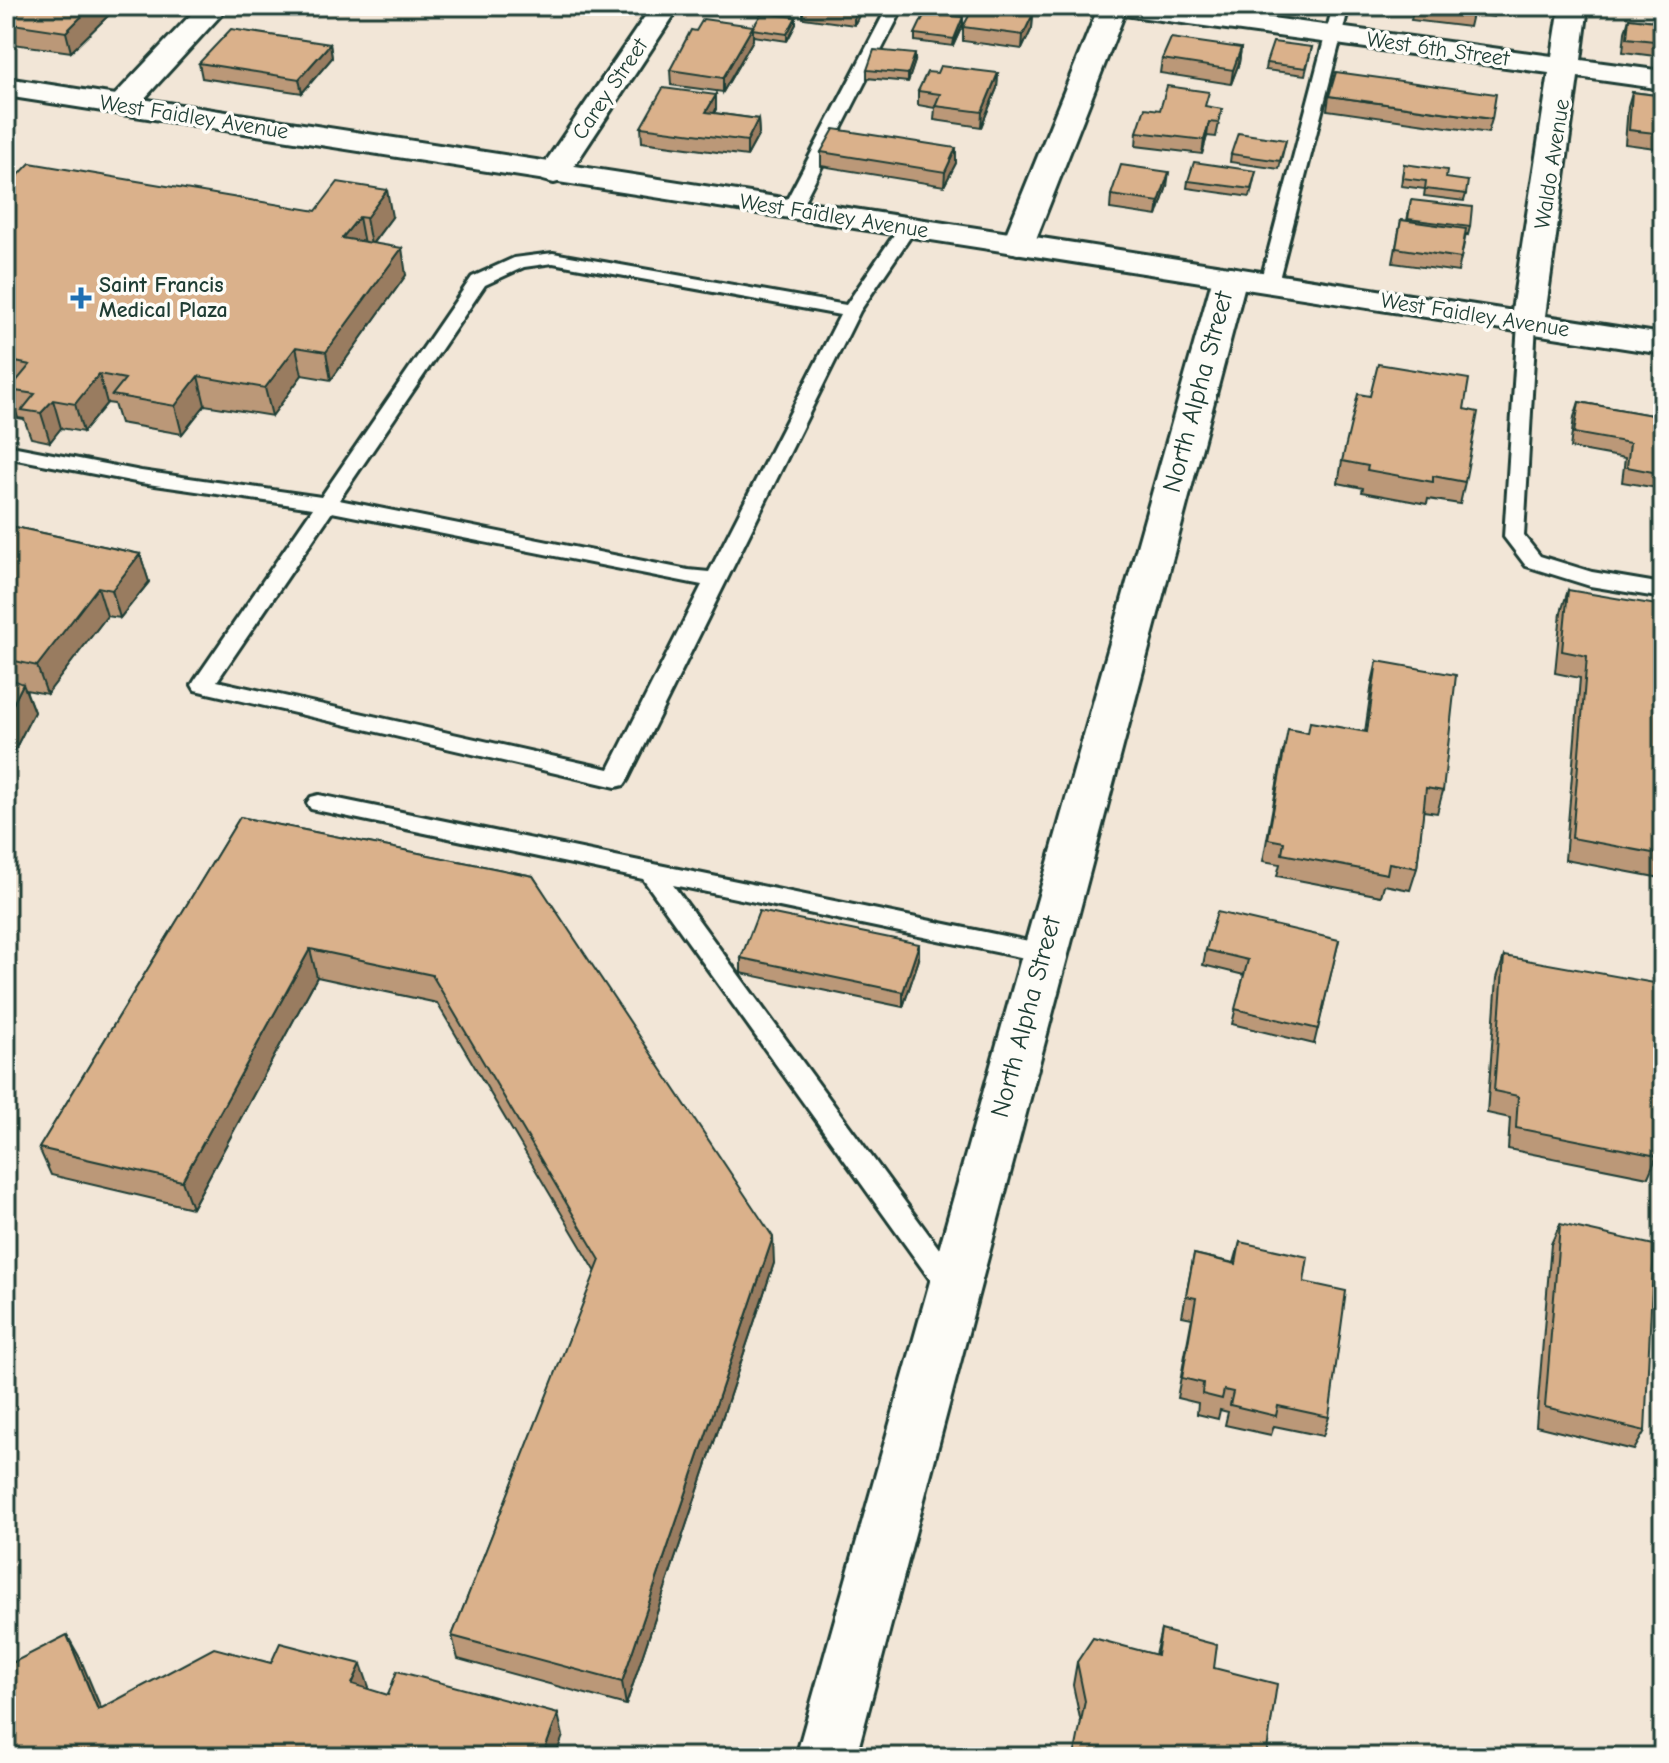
<svg xmlns="http://www.w3.org/2000/svg" width="1669" height="1763" font-family="'Comic Neue',sans-serif">
<style>
.lines{fill:none;stroke-linecap:round;stroke-linejoin:round}
.service-casing{stroke:#1f3d34;stroke-width:6}
.minor-casing{stroke:#1f3d34;stroke-width:6}
.tertiary-casing{stroke:#1f3d34;stroke-width:6}
.service{fill:#fdfcf7;fill-rule:evenodd}
.minor{fill:#fdfcf7;fill-rule:evenodd}
.tertiary{fill:#fdfcf7;fill-rule:evenodd}
.wall{fill:#bb9878;stroke:#1f3d34;stroke-width:2}
.shaded-wall{fill:#997c61;stroke:#1f3d34;stroke-width:2}
.building{fill:#dab18b;stroke:#1f3d34;stroke-width:2}
.poi-dot{fill:#1f6fb2;stroke:#fdfcf7;stroke-width:3}
.labels{text-anchor:middle;dominant-baseline:central;stroke-width:7;stroke-linejoin:round;paint-order:stroke}
.far-street-label{font-size:22px;fill:#1f3d34;stroke:#fdfcf7}
.far-poi-label{font-size:22px;font-weight:bold;fill:#1f3d34;stroke:#fdfcf7;text-anchor:start}
.street-label{font-size:26px;fill:#1f3d34;stroke:#fdfcf7}
</style>
<rect width="100%" height="100%" fill="#f2e6d7"/>
<filter id="ink" filterUnits="userSpaceOnUse"><feTurbulence type="fractalNoise" baseFrequency=".0125" numOctaves="2"/><feDisplacementMap in="SourceGraphic" scale="16" xChannelSelector="R" yChannelSelector="G"/><feConvolveMatrix kernelMatrix="1 2 1 2 8 2 1 2 1" color-interpolation-filters="sRGB"/></filter>
<g filter="url(#ink)">
<g class="lines">
<g class="service-casing">
<path id="service" d="M888,6h16l-104,203 -9,5 -6,-1 -3,-4z
M1333,6h16l-71,277 -9,5 -9,-5z
M908,222l9,5 -57,84 -232,468 -4,6 -8,2 -421,-97 -3,-5 3,-5 118,-172 -172,-25 -135,-26v-12l135,26 180,26 151,-220 42,-19 39,-5 293,52 56,-82zM553,263l287,52 -131,257 -21,-2 -349,-70 146,-215 39,-18zM332,512l370,73 -93,184 -392,-88z
M1527,317l9,6 -12,213 16,20 52,16 71,12v14l-73,-12 -64,-20 -22,-29 14,-214z
M319,795l734,151 3,7 -3,7 -9,2 -371,-77 289,395 4,8 -4,8 -10,4 -10,-4 -299,-417 -332,-70 -4,-6 4,-6z"/>
</g>
<g class="minor-casing">
<path id="minor" d="M199,6h30l-96,105 -11,3 -11,-3 -4,-6 4,-6z
M652,6h28l-115,174 -11,3 -11,-3 -5,-7z
M1099,6h84l369,50 8,-50h28l-7,54 82,11v18l-85,-12 -34,246 -5,7 -12,3 -12,-3 -5,-7 39,-250 -425,-58 -90,229 -4,7 -12,3 -12,-3 -4,-7z
M1230,267l12,3 5,7 -391,1480h-60l417,-1480 5,-7z"/>
</g>
<g class="tertiary-casing">
<path id="tertiary" d="M6,78l1657,256v20l-1657,-258z"/>
</g>
<use href="#service" class="service"/>
<use href="#minor" class="minor"/>
<use href="#tertiary" class="tertiary"/>
</g>
<path class="wall" d="M6,6h112l-47,46 -65,-9z
M276,6h54l-6,7z
M733,6h41l-4,5z
M803,6h61l-10,19 -51,-7z
M1414,6h83l-3,11 -22,-3 -3,13 -58,-7z
M1033,14l-1,14 -10,21 -59,-8v-14z
M1629,18l34,4v35l-40,-5 2,-20z
M796,24l-9,17 -34,-5v4l-30,52 -52,-7 -1,-15 26,-39z
M963,24l-10,22 -38,-5v-7z
M330,44l2,14 -30,35 -100,-15 -3,-15z
M1312,47l-7,28 -40,-5 1,-7z
M1241,48l-2,15 -8,21 -71,-11 2,-14z
M915,61l-7,21 -41,-4v-8z
M937,73h61l-1,15 -16,39 -47,-7 1,-12 -17,-3v-14z
M1632,92l31,4v53l-38,-5 3,-38z
M716,95v14l-2,4 44,6 1,15 -12,22 -105,-14 -1,-15z
M1329,96l163,23 -4,14 -161,-23z
M1207,107l15,2 -6,28 -9,-1 -5,18 -66,-8 1,-14 23,-22z
M1286,140l-7,29 -49,-7 1,-8z
M956,148v15l-12,23 -123,-20v-14z
M1404,164l62,30 -2,7 -40,-5 1,-7 -24,-3z
M1256,171l-6,26 -63,-9 1,-7z
M6,177l310,34 76,6 -19,26 33,32 -75,105 -29,-5 -30,41 -67,-11 -23,29 -62,-11 -6,-19 -7,-1 -24,29 -22,-4 -11,14 -19,-4 -7,-19 -6,-1 -9,-28 1,-2 -4,-1z
M1167,186l-10,30 -47,-7 1,-14z
M1411,200l59,27 -2,8 -2,-1 -8,38 -65,-9 8,-43 6,1z
M1579,402l84,15v72l-41,-7 3,-24 -55,-10 4,-31z
M1464,409l1,73 -5,22 -32,-5 -1,5 -65,-12 1,-4 -25,-5 4,-22z
M6,525l134,29 9,28 -29,36 -13,-2 -60,78 -21,-4 8,22 -22,43 -6,1z
M1568,590l95,265v17l-2,6 -96,-18 15,-182 -25,-5 6,-61z
M1377,661l66,130 -6,22 -14,-2 -6,57 -7,22 -26,-5 -3,11 -104,-20 3,-12 -17,-3 20,-110 24,-18 58,-1 7,-49z
M240,817l293,59 241,387 -148,442 -168,-46 -6,-23 144,-364 -159,-269 -120,-26 -125,231 -141,-33 -12,-27z
M1339,940l-25,104 -82,-20 12,-49 -41,-10 3,-15z
M1504,956l153,200 -9,21 -140,-28 2,-31 -23,-5 10,-135z
M741,958l178,1 -16,48 -162,-34z
M1560,1224l85,207 -11,19 -98,-24 15,-182z
M1240,1242l64,40 25,135 -6,19 -49,-10 -3,9 -46,-10 3,-13 -8,-2 -2,9 -21,-5 1,-11 -21,-5 15,-80 -10,-2 12,-62 40,9z
M1161,1630l53,38 -133,55 -8,-38 4,-23 78,-7z"/>
<path class="shaded-wall" d="M92,6h26l-47,46 -5,-20z
M323,6h7l-6,7z
M857,6h7l-10,19v-14z
M1033,14l-1,14 -10,21 1,-14z
M796,17v7l-9,17v-7z
M963,17v7l-10,22 1,-7z
M753,26v14l-30,52v-14z
M330,44l2,14 -30,35 -3,-14z
M1241,48l-2,15 -8,21 2,-14z
M915,54v7l-7,21v-8z
M998,73l-1,15 -16,39 1,-15z
M716,95v14l-9,18 -1,-15z
M758,119l1,15 -12,22v-15z
M1209,122l-2,14 -5,18 2,-14z
M956,148v15l-12,23 1,-14z
M1169,172l-2,14 -10,30 2,-14z
M387,190l5,27 -21,28 -5,-27z
M359,217l5,27 -22,-6z
M402,248l4,27 -75,105 -5,-28z
M296,347l6,28 -30,41 -7,-28z
M99,374l8,29 -24,29 -8,-28z
M198,376l7,29 -23,29 -7,-28z
M53,400l8,28 -11,14 -9,-29z
M140,554l9,28 -29,36 -8,-28z
M98,587l9,29 -60,78 -10,-28z
M23,684l11,28 -22,43 -6,1v-38z
M919,944v15l-16,48v-15z
M310,949l7,28 -125,231 -10,-27z
M773,1237l1,26 -148,442 -4,-23z
M67,1635l13,23 31,74 -13,-22z
M361,1664l8,23 -8,19 -9,-22z
M558,1714l5,22 -8,21h-13z"/>
<path class="building" d="M6,6h86l-26,26 -60,-9z
M817,6h40l-3,5z
M974,6h4l55,8 -10,21 -60,-8z
M1417,6h57l-1,7z
M762,13l34,4 -9,17 -35,-5z
M925,13l38,4 -9,22 -39,-5z
M1629,18l34,4v20l-36,-4z
M703,19l50,7 -30,52 -53,-8 21,-40 5,1z
M231,29l99,15 -31,35 -100,-16z
M1171,38l70,10 -8,22 -71,-11z
M1273,42l39,5 -6,21 -40,-5z
M874,50l41,4 -7,20 -41,-4z
M940,66l58,7 -16,39 -47,-6 5,-12 -22,-3 9,-19 10,1z
M1336,72l160,22 -4,25 -163,-23z
M1167,86l42,6 -4,14 17,3 -4,14 -9,-1 -5,18 -67,-8 8,-24 15,2z
M663,88l53,7 -10,17 52,7 -11,22 -106,-14z
M1632,92l31,4v38l-34,-4z
M834,129l122,19 -11,24 -124,-20z
M1238,133l48,7 -6,21 -49,-7z
M1194,162l62,9 -5,18 -63,-8z
M30,163l286,48 22,-29 49,8 -21,28 -7,-1 -17,21 60,10 -76,104 -30,-5 -31,41 -67,-12 -23,30 -63,-11 13,-16 -26,-5 -24,30 -22,-4 -12,13 -19,-3 13,-16 -26,-4 21,-25 -24,-5v-183l9,2z
M1404,164l43,6 -1,8 22,3 -2,13 -41,-5 1,-8 -24,-3z
M1121,165l48,7 -10,30 -48,-7z
M1411,200l61,7 -2,20 -62,-8z
M1401,220l65,9 -5,29 -65,-10z
M1378,364l91,15 -5,30 14,3 -13,70 -32,-6v6l-66,-12 1,-4 -26,-5 16,-67 12,2z
M1579,402l84,15v57l-36,-7 3,-24 -56,-10z
M6,525l134,29 -28,36 -14,-3 -61,79 -31,-7z
M1568,590l95,16v249l-91,-17 15,-182 -25,-5z
M1377,661l79,14 -13,116 -17,-3 -9,80 -28,-5 -2,11 -105,-20 2,-12 -16,-3 20,-110 20,4 2,-11 57,10z
M6,677l17,7 -17,34z
M240,817l293,59 240,361 -151,445 -170,-46 148,-376 -168,-285 -122,-26 -128,232 -143,-33z
M759,911l160,33 -16,48 -162,-34z
M1217,912l122,28 -21,89 -83,-20 13,-49 -42,-10z
M1504,956l156,28 -3,172 -141,-28 2,-32 -24,-5z
M1560,1224l94,21 -9,186 -100,-24z
M1240,1242l68,15 -4,25 42,9 -17,126 -51,-11 -2,10 -46,-11 3,-13 -9,-2 -2,9 -20,-5 1,-11 -21,-5 14,-80 -10,-2 8,-42 42,10z
M1161,1630l56,15 -3,23 63,16 -11,73h-192l11,-56 -8,-39 16,-24 64,17z
M67,1635l31,75 116,-62 57,15 9,-20 81,21 -9,20 36,11 9,-24 161,43 -16,43h-536v-91z"/>
</g>
<path class="poi-dot" d="M77 286h8v8h8v8h-8v8h-8v-8h-8v-8h8z"/>
<g class="labels">
<g class="far-street-label">
<text transform="translate(1438 49) rotate(8)">West 6th Street</text>
<text transform="translate(610 89) rotate(-56)">Carey Street</text>
<text transform="translate(194 117) rotate(9)">West Faidley Avenue</text>
<text transform="translate(1552 164) rotate(-81)">Waldo Avenue</text>
<text transform="translate(834 216) rotate(9)">West Faidley Avenue</text>
<text transform="translate(1475 315) rotate(9)">West Faidley Avenue</text>
</g>
<g class="far-poi-label">
<text x="99" y="285">Saint Francis<tspan x="99" dy="25">Medical Plaza</tspan></text>
</g>
<g class="street-label">
<text transform="translate(1198 392) rotate(-75)">North Alpha Street</text>
<text transform="translate(1026 1017) rotate(-75)">North Alpha Street</text>
</g>
</g>
<rect width="1669" height="1763" fill="none" stroke="#fdfcf7" stroke-width="32"/>
<rect x="16" y="16" width="1637" height="1731" fill="none" stroke="#1f3d34" stroke-width="3" filter="url(#ink)"/>
</svg>
